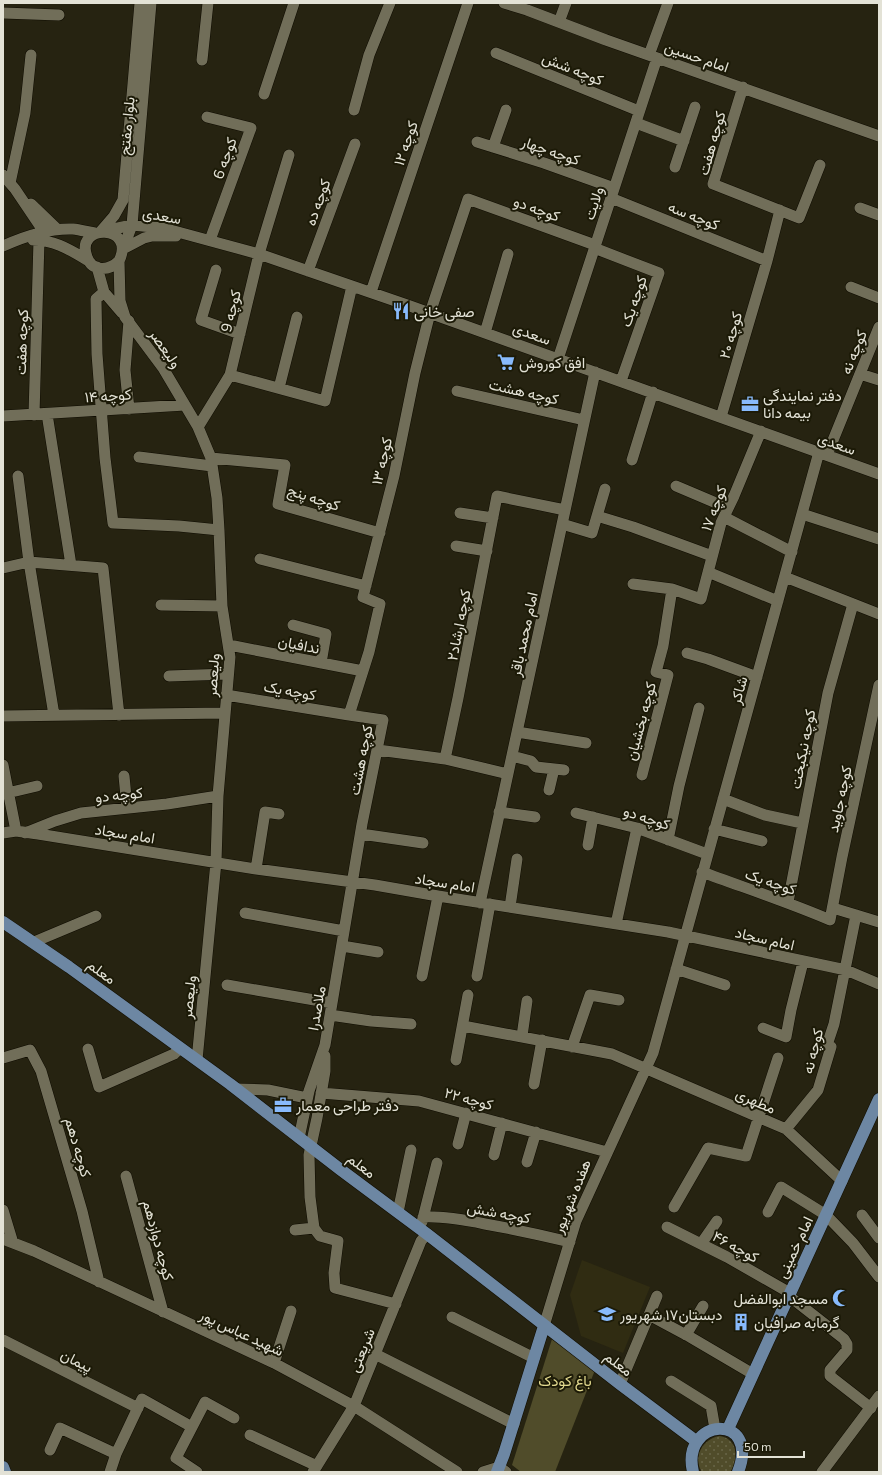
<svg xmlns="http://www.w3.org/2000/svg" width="882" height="1475" font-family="Commissioner,Vazirmatn,sans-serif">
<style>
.built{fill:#302c12}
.grass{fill:url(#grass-dots)}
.park{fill:#504c2a}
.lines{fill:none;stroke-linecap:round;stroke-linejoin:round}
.minor-casing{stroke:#0f0c00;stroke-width:12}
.major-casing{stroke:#0f0c00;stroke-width:13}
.minor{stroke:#716e59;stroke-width:11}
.major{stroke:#6d87a3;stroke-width:12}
.labels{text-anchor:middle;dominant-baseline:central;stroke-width:4;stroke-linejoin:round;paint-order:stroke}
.street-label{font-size:15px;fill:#e3e2d6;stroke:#1c1a07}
.poi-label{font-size:15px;fill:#e3e2d6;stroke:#1c1a07;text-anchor:start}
.park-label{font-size:15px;fill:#e1d88e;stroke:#1c1a07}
</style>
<defs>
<pattern id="grass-dots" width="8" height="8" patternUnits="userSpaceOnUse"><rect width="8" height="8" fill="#504c2a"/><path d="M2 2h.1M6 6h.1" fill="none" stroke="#696648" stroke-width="1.8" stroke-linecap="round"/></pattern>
</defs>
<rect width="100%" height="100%" fill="#262311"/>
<path class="built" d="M582,1260l68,27 -27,66 -42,-17 -11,-41z"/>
<path class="grass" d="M719,1436c18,2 21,22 11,36h-28c-10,-15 1,-33 17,-36z"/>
<path class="park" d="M552,1339l43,31 -40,102h-34l-9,-7z"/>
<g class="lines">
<g class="minor-casing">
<path id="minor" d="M504,3l23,7 79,30 273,96
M3,13l56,2
M559,22l7,-19
M496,53l143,58
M649,55l19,-52
M202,60l6,-57
M743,87l-30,97 86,34 21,-53
M264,94l30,-91
M354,110l15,-55 21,-52
M207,117l44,11 -41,112
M636,123l48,18
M477,142l67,21 70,25
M493,147l13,-37
M675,167l20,-60
M3,175l12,14 29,43
M10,183l15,-70 6,-58
M611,198l156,63
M31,204l26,25
M860,208l19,7
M101,231l13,-15 9,-16 17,-197
M104,231l28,-6 31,3 96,26 151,52 469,168
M33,240c22,0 37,10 56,21
M3,246c22,-10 46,-18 70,-17 8,1 15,3 22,4
M594,248l65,25 -38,108
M123,249l9,-24 19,-222
M123,249l21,-11 8,-2h24
M119,261c-10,10 -27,11 -32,-4 -13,-34 50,-33 32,4l1,40 5,16 38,51 35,59 13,31 6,40 2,32 3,76 8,51 -12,139 -2,66 -19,198
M97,267l7,25 18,21
M216,270l-15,50 39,14
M308,271l47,-127
M851,287l28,11
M104,292l-8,7 1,55 8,104 8,65 66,3 40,4
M371,292l97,-289
M485,333l23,-79
M558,359l99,-301
M860,374l19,6
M230,375l29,-121 30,-99
M279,388l18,-71
M457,391l127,29
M129,409l-4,-39 4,-49
M47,414l24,151
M34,415l5,-175
M3,416l182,-11
M721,417l46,-156 13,-51
M198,427l32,-52 95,26 27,-115
M827,455l52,-128
M139,457l73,9
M211,458l74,7 -7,39 102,29
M632,460l21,-68
M18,476l11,86 74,6 16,147
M676,486l52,22
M460,513l33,5
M802,514l77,25
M597,516l36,11 79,29
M724,517l68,35
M562,524l30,9 13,-44
M456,546l31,5
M260,559l106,27
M3,568l26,-6 25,153
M708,572l70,29
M785,577l94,37
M633,584l39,5 29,10 20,-76 13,-27 27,-65
M161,605l61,1
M293,625l33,9 -5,29
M229,645l134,26
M687,653l21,6 49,18
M169,676l59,-2
M226,695l123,20
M3,716l221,-3
M517,732l69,11
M378,750l67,9 63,15
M512,756l19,5 5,6 28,3
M445,759l13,-61 39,-202 68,14
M3,765l13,66
M642,775l26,-100 -12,-3 7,-26 9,-57
M124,776l3,31
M549,790l5,-21
M3,794l34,-8
M723,799l42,16 37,8
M499,812l36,5
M576,813l61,15 70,26
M714,829l48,12
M3,833l13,-2 22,3 218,35 119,16 63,11 230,36 178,38 33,14
M25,833l30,-12 26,-8 86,-9 51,-8
M361,834l62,9
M668,840l11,-54 20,-78
M588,845l5,-28
M256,869l9,-57 14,2
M702,872c43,16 86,30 128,48l12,-63 37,-172
M788,902l40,-209 25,-89
M480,903l115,-531
M510,907l7,-48
M833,908l46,14
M245,913l99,18
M616,924l21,-96
M34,942l62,-26
M342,946l36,6
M676,969l49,16
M422,976l16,-80
M477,976l13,-72
M227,985l105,18
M330,1015l41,6 40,3
M463,1026l149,28 174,75 56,52
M763,1028l23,9 5,-27 12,-48
M522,1036l5,-35
M572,1047l18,-52 29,5
M88,1049l11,38 75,-33 6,-6
M325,1056v15l-8,47 -8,37 1,42 4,31 6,8 18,5 -4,32 1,15 61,16
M3,1058l27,-8 11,21 41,140 17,71
M456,1060l12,-65
M534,1084l8,-44
M237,1089l31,1 39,8
M321,1093l98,8 188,51
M786,1129l32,-39 13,-43 -4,-2 7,-21 22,-109
M299,1138l10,-47 16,-46 37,-221 21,-104 -34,-5 20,-63 11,-48 -17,-7 31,-121 21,-103 15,-60 38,-114 127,46
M458,1144l8,-31
M494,1155l8,-32
M527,1162l9,-30
M126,1176l37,136
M674,1207l34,-59 38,8 32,-98
M3,1210l10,33
M398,1212l13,-62
M768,1212l13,-25 45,28 27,28 26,34
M862,1215l17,23
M423,1217c20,-1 42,3 62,7 28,5 56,11 85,18
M422,1222l15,-59
M667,1227l60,30 63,36
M295,1230l19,-2
M3,1239l31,12 240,112 80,43 103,66
M701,1244l16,-23
M789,1296l55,43 3,5v6l-17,20v6l41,32
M649,1315l41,22 63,37
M452,1317l82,41
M544,1326l32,-105 77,-168 166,-601
M686,1335l17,-29
M3,1340l135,68
M375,1354l139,70
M274,1363l17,-52
M671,1381l40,25 4,23
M620,1384l37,-88
M250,1435l67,31
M50,1450l10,-22 56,26
M110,1472l6,-18 26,-55 50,28
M197,1472l-21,-14 29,-56 29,16
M313,1472l41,-66 67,-165 6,-7
M483,1472l16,-5 7,5
M822,1472l57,-76"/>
</g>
<g class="major-casing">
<path id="major" d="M3,922l66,45 161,117 111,86 86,64 193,150 76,57
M728,1429l151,-330
M3,1467l2,5
M497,1472l7,-18 40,-128
M693,1472c-13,-55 68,-60 45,0"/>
</g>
<use href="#minor" class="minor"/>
<use href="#major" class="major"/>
</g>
<defs>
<g id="restaurant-bare" transform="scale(1.38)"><path d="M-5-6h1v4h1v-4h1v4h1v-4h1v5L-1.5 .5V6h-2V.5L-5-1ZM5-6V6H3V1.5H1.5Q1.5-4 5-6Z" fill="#88bafc" stroke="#1c1a07" stroke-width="2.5" paint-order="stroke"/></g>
<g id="supermarket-bare" transform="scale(1.38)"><path d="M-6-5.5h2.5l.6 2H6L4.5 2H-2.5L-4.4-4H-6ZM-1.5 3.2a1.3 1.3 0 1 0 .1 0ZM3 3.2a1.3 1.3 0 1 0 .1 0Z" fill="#88bafc" stroke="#1c1a07" stroke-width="2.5" paint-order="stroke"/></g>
<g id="office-bare" transform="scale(1.38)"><path d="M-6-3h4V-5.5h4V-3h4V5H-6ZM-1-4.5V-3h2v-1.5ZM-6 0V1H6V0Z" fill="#88bafc" stroke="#1c1a07" stroke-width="2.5" paint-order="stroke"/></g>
<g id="mosque-bare" transform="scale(1.38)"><path d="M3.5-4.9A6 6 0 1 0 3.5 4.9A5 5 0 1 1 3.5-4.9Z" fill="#88bafc" stroke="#1c1a07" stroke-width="2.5" paint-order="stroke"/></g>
<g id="school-bare" transform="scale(1.38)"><path d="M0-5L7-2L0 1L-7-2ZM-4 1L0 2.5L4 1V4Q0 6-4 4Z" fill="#88bafc" stroke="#1c1a07" stroke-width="2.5" paint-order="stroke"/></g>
<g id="building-bare" transform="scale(1.38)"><path d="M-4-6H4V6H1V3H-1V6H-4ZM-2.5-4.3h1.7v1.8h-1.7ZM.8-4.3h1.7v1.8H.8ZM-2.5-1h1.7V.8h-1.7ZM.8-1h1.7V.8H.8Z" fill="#88bafc" stroke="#1c1a07" stroke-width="2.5" paint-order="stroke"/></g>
</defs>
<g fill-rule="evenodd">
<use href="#restaurant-bare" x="401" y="311"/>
<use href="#supermarket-bare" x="506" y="362"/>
<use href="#office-bare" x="750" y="404"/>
<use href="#office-bare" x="283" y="1105"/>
<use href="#mosque-bare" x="841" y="1298"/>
<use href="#school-bare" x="607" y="1314"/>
<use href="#building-bare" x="741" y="1322"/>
</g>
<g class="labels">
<g class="street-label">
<text transform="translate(697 56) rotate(19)">امام حسین</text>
<text transform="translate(573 68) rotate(22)">کوچه شش</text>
<text transform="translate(126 126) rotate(-85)">بلوار مفتح</text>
<text transform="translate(405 143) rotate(-71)">کوچه ۱۲</text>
<text transform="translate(711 143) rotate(-74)">کوچه هفت</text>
<text transform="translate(551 150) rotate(19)">کوچه چهار</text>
<text transform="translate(224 158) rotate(-70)">کوچه 6</text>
<text transform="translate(317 202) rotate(-70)">کوچه ده</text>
<text transform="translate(593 203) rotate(-72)">ولایت</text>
<text transform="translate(537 208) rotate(20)">کوچه دو</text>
<text transform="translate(162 215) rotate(10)">سعدی</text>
<text transform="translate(694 215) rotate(22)">کوچه سه</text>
<text transform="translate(633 301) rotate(-71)">کوچه یک</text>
<text transform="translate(230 311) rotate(-76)">کوچه 9</text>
<text transform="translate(532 333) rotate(20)">سعدی</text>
<text transform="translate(730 335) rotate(-74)">کوچه ۲۰</text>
<text transform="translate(21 342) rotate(-88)">کوچه هفت</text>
<text transform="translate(166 348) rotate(55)">ولیعصر</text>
<text transform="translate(853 352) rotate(-68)">کوچه نه</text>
<text transform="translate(524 391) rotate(13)">کوچه هشت</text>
<text transform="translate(108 395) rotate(-4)">کوچه ۱۴</text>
<text transform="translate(837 443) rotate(20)">سعدی</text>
<text transform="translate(381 461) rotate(-77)">کوچه ۱۳</text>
<text transform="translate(314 497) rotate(18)">کوچه پنج</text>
<text transform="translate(713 508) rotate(-69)">کوچه ۱۷</text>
<text transform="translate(458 625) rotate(-79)">کوچه ارشاد۲</text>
<text transform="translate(523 634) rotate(-78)">امام محمد باقر</text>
<text transform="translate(299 644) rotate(11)">ندافیان</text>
<text transform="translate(212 675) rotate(-86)">ولیعصر</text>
<text transform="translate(290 690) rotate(10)">کوچه یک</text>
<text transform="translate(738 690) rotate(-74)">شاکر</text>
<text transform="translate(640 721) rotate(-75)">کوچه بخشیان</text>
<text transform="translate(802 749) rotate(-79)">کوچه نیکبخت</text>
<text transform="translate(360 760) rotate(-79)">کوچه هشت</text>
<text transform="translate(119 794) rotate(-6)">کوچه دو</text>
<text transform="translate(839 799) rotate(-78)">کوچه جاوید</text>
<text transform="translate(647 817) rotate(18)">کوچه دو</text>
<text transform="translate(125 833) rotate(9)">امام سجاد</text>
<text transform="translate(771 881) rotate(19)">کوچه یک</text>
<text transform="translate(445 882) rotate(9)">امام سجاد</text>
<text transform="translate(765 938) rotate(13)">امام سجاد</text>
<text transform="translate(102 971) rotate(36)">معلم</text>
<text transform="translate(188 997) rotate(-84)">ولیعصر</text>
<text transform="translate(316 1008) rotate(-80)">ملاصدرا</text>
<text transform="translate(812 1051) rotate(-76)">کوچه نه</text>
<text transform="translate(469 1098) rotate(15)">کوچه ۲۲</text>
<text transform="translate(756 1100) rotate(24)">مطهری</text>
<text transform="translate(79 1147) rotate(74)">کوچه دهم</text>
<text transform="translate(362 1165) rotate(37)">معلم</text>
<text transform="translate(571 1196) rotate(-68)">هفده شهریور</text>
<text transform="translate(499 1212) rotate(10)">کوچه شش</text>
<text transform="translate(159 1240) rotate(75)">کوچه دوازدهم</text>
<text transform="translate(736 1246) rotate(28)">کوچه ۴۶</text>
<text transform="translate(794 1247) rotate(-65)">امام خمینی</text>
<text transform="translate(242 1332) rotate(25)">شهید عباس پور</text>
<text transform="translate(361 1350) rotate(-68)">شریعتی</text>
<text transform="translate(77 1360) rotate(27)">پیمان</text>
<text transform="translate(619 1363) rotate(37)">معلم</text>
</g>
<g class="poi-label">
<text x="414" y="311">صفی خانی</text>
<text x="519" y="362">افق کوروش</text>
<text x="763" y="395">دفتر نمایندگی<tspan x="763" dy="17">بیمه دانا</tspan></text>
<text x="296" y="1105">دفتر طراحی معمار</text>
<text x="828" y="1298" text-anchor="end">مسجد ابوالفضل</text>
<text x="620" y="1314">دبستان۱۷ شهریور</text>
<text x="754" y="1322">گرمابه صرافیان</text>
</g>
<g class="park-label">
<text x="565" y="1380">باغ کودک</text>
</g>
</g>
<rect width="882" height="1475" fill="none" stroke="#e3e2d6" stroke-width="8"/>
<path d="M738 1451v6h66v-6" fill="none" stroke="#e3e2d6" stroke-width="2"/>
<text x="744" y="1451" font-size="12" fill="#e3e2d6" stroke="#1c1a07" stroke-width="3" paint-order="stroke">50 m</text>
</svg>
